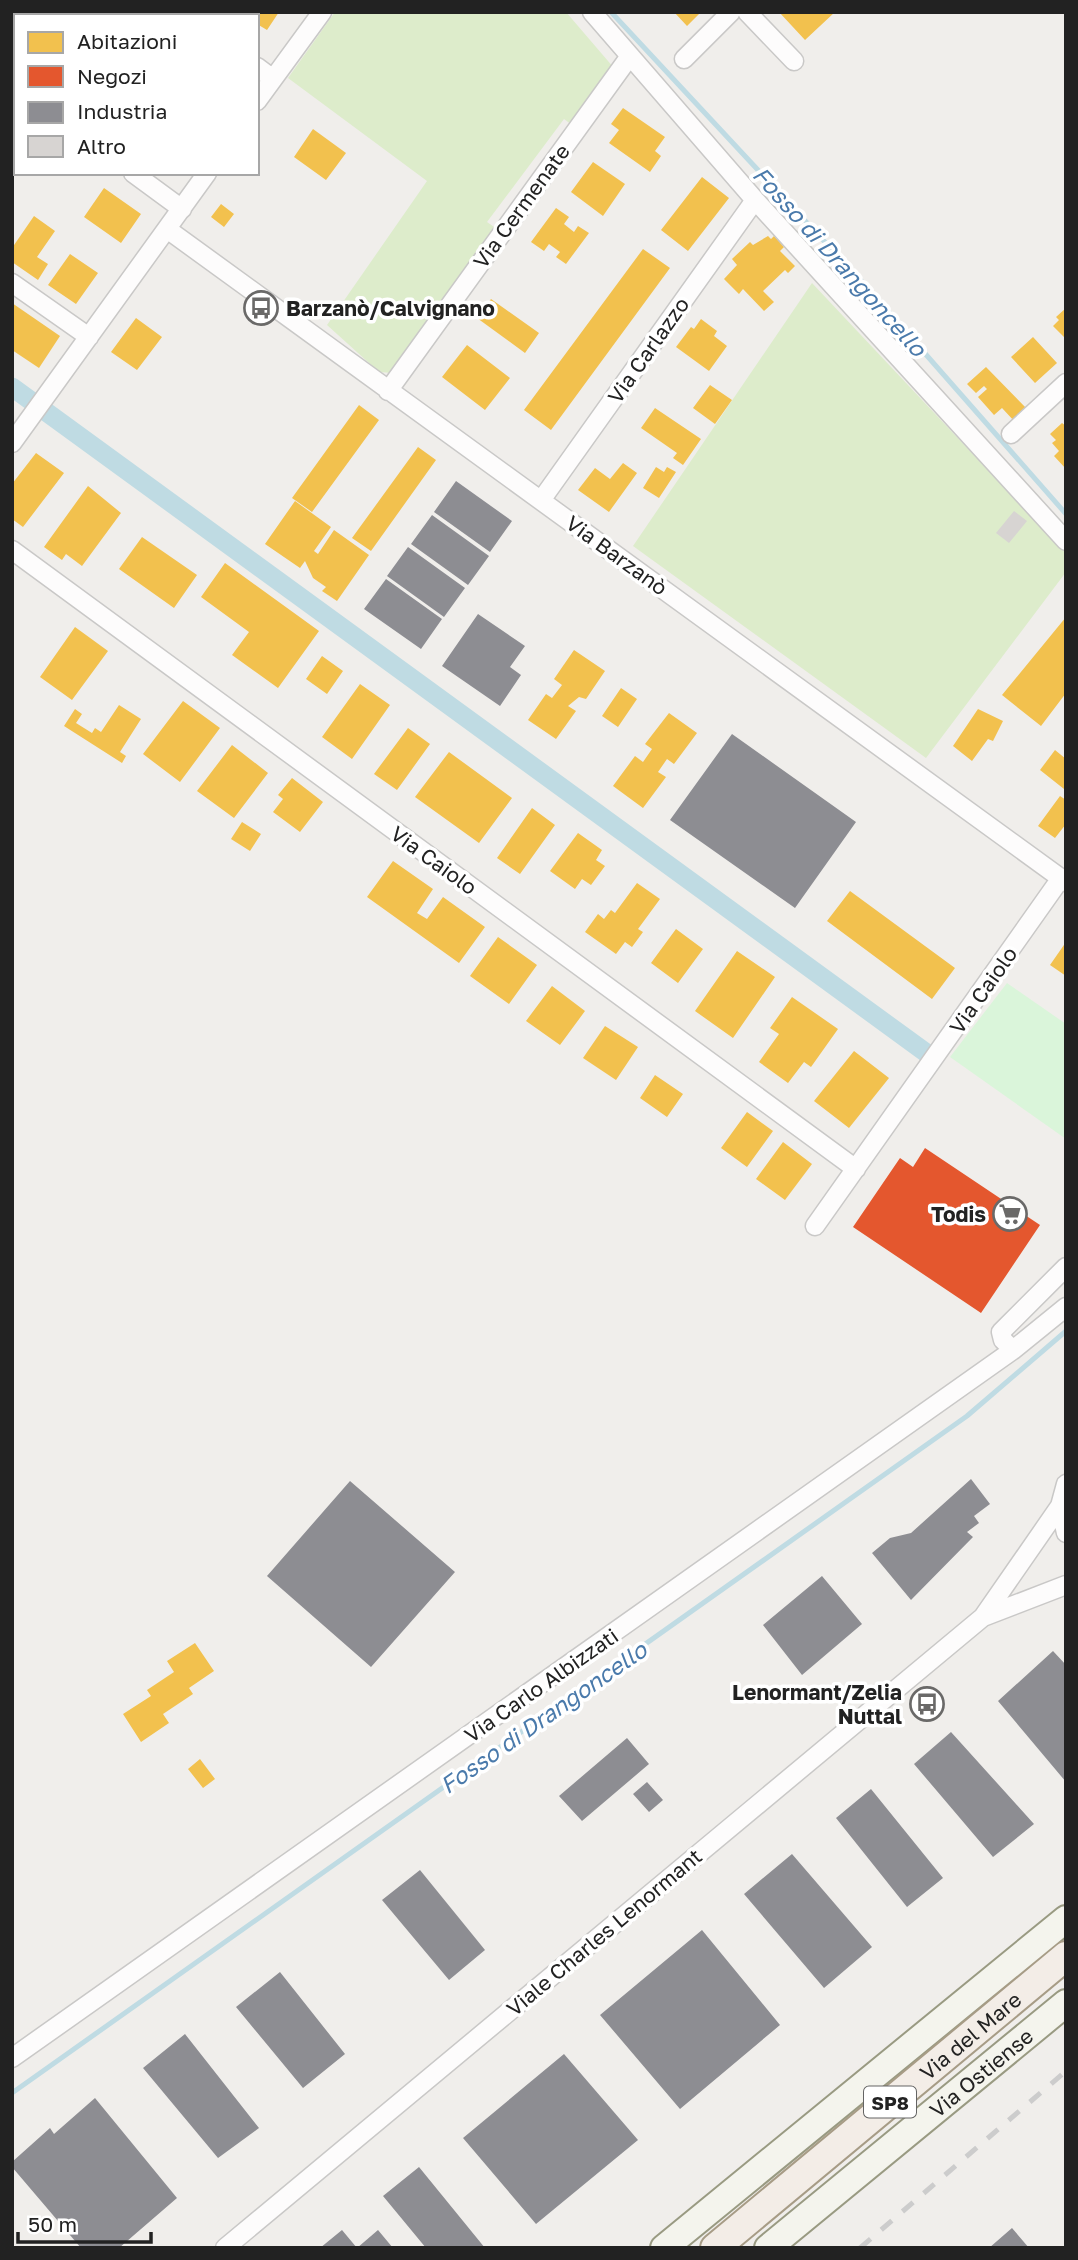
<svg xmlns="http://www.w3.org/2000/svg" width="1078" height="2260" font-family="'Golos Text',sans-serif">
<style>
.grass{fill:#ddeccb}
.park{fill:#daf5da}
.homes{fill:#f2c14e}
.shops{fill:#e4572e}
.industry{fill:#8d8d92}
.lines{fill:none;stroke-linecap:round;stroke-linejoin:round}
.stream{stroke:#bfdbe3;stroke-width:5}
.canal{stroke:#bfdbe3;stroke-width:19}
.building{fill:#d7d4d2}
.street-casing{stroke:#c9c8c7;stroke-width:21}
.secondary-casing{stroke:#999a82;stroke-width:30}
.primary-casing{stroke:#a79c86;stroke-width:32}
.street{stroke:#fdfcfc;stroke-width:18}
.secondary{stroke:#f4f4ed;stroke-width:26}
.primary{stroke:#f3ede7;stroke-width:28}
.rail{stroke:#ccc;stroke-width:5;stroke-dasharray:14 14;stroke-linecap:butt}
.labels{text-anchor:middle;dominant-baseline:central;stroke-width:7;stroke-linejoin:round;paint-order:stroke}
.shield{fill:#fff;stroke:#646464;stroke-width:2}
.shield-label{font-size:19px;font-weight:bold;fill:#222}
.street-label{font-size:21px;fill:#222;stroke:#fff}
.poi-label{font-size:21px;font-weight:bold;fill:#222;stroke:#fff;text-anchor:end}
.water-label{font-size:23px;font-style:italic;fill:#4a7aab;stroke:#fff}
</style>
<rect width="100%" height="100%" fill="#f0eeeb"/>
<path class="grass" d="M335,12h231l48,56 -42,57 -8,-6 -77,103 10,7 -104,144 -14,-1 -52,-47 100,-144 -139,-103z
M812,283l254,270v19l-140,186 -293,-212z"/>
<path class="park" d="M1007,983l59,41v115l-116,-82z"/>
<path class="homes" d="M12,12h7l-3,4v36l-4,5z
M240,12h39l-12,18 -10,-6v-8z
M674,12h27l-14,14z
M779,12h56l-30,28z
M623,108l42,29 -10,14 6,5 -11,16 -41,-29 10,-13 -8,-6z
M313,129l33,24 -20,27 -32,-23z
M593,162l32,22 -22,32 -32,-24z
M702,177l27,21 -41,53 -27,-21z
M104,188l37,26 -20,29 -37,-26z
M221,204l13,10 -10,13 -13,-10z
M556,208l13,9 -5,7 10,8 4,-6 11,7 -23,31 -10,-7 4,-5 -11,-8 -5,7 -13,-9z
M34,216l21,15 -18,26 11,7 -10,16 -26,-18v-14z
M768,236l3,3 3,-3 10,11 -4,4 15,15 -7,7 -3,-3 -22,21 11,11 -10,9 -21,-22 -4,5 -15,-15 13,-14 -5,-6 18,-17 3,3z
M643,249l27,19 -119,162 -27,-20z
M70,254l28,19 -22,31 -28,-19z
M491,299l48,34 -14,20 -48,-35z
M12,303l48,33 -21,32 -27,-18z
M1066,308v31l-13,-13 6,-6 -3,-3z
M136,318l26,19 -25,33 -26,-18z
M701,319l16,12 -3,5 13,10 -18,25 -33,-24 15,-20 3,2z
M1033,337l24,26 -22,20 -24,-26z
M467,345l43,33 -25,32 -43,-33z
M986,367l42,43 -13,12 -13,-14 -8,7 -16,-18 9,-8 -3,-3 -8,7 -9,-9z
M710,385l22,15 -17,24 -22,-16z
M359,405l20,15 -67,92 -20,-14z
M655,408l46,31 -18,26 -10,-7 4,-5 -36,-25z
M1062,423l4,3v43l-12,-13 5,-5 -7,-8 4,-3 -6,-6z
M418,447l18,13 -65,91 -19,-13z
M36,453l28,20 -41,54 -11,-8v-35z
M623,463l14,10 -28,39 -31,-22 17,-22 15,11z
M656,467l8,5 3,-5 9,5 -17,26 -16,-10z
M88,486l33,27 -39,53 -16,-12 -4,6 -18,-13z
M295,501l36,26 -17,24 4,3 16,-24 35,25 -32,46 -15,-10 4,-4 -13,-9 -8,-17 -5,7 -35,-24z
M142,537l55,38 -23,33 -55,-39z
M225,563l94,68 -41,57 -46,-33 17,-23 -48,-35z
M1066,617v76l-25,33 -39,-31z
M75,627l33,24 -36,49 -32,-23z
M574,650l31,21 -19,28 -7,-2 -11,9 8,5 -20,28 -28,-19 18,-26 6,4 10,-13 -8,-6z
M322,656l21,15 -16,23 -21,-15z
M360,684l30,21 -38,54 -30,-22z
M621,688l16,11 -19,28 -16,-11z
M183,701l37,27 -40,54 -37,-28z
M119,705l22,14 -21,33 6,4 -4,7 -58,-37 11,-17 7,5 -6,9 16,10 3,-5 6,4z
M978,709l25,12 -10,20 -5,-2 -16,22 -19,-15z
M669,713l28,20 -23,31 -7,-5 -9,13 8,5 -23,31 -30,-22 22,-30 8,6 9,-13 -7,-5z
M408,728l22,16 -33,46 -23,-16z
M232,745l36,28 -34,45 -37,-27z
M1055,750l11,9 -2,30 -24,-19z
M449,752l63,46 -33,45 -64,-46z
M292,778l31,24 -23,30 -27,-20 10,-13 -5,-4z
M1060,796l6,4v24l-11,14 -17,-12z
M532,808l23,17 -35,49 -23,-16z
M242,822l19,12 -11,17 -19,-12z
M578,833l24,17 -6,10 9,6 -14,19 -9,-6 -7,10 -25,-18z
M393,861l40,28 -16,24 10,6 16,-22 42,30 -26,36 -92,-66z
M637,883l23,16 -22,30 5,3 -11,15 -7,-5 -9,12 -31,-22 13,-18 6,5 7,-9 4,3z
M850,891l105,77 -23,31 -105,-78z
M676,929l27,20 -25,34 -27,-20z
M498,937l39,28 -28,39 -39,-28z
M1066,942v34l-16,-11z
M737,951l38,26 -42,61 -38,-27z
M552,986l33,25 -25,34 -34,-24z
M792,997l46,32 -27,38 -7,-5 -16,21 -29,-21 20,-28 -9,-6z
M605,1026l33,21 -22,33 -33,-22z
M854,1051l35,27 -40,50 -35,-27z
M655,1075l28,19 -16,23 -27,-19z
M747,1112l26,19 -26,36 -26,-19z
M783,1142l29,22 -27,36 -29,-21z
M195,1643l19,28 -25,17 4,6 -30,20 6,9 -28,19 -18,-28 28,-18 -4,-6 27,-18 -7,-11z
M200,1759l15,20 -12,9 -15,-19z"/>
<path class="shops" d="M925,1148l115,77 -59,88 -128,-86 47,-69 13,9z"/>
<path class="industry" d="M456,481l56,40 -22,31 -56,-40z
M432,515l57,41 -21,29 -57,-41z
M408,547l57,41 -21,29 -57,-41z
M386,579l56,40 -21,30 -57,-40z
M478,614l47,32 -15,21 11,8 -21,31 -58,-40z
M732,734l124,88 -61,86 -125,-88z
M971,1479l19,25 -16,12 5,7 -12,9 6,5 -62,63 -39,-47 18,-15 21,-5z
M350,1481l105,91 -84,95 -104,-91z
M822,1576l40,48 -60,51 -39,-50z
M1053,1651l13,14v117l-68,-81z
M951,1732l83,92 -41,33 -79,-93z
M627,1738l22,26 -67,57 -23,-25z
M647,1782l16,18 -14,12 -16,-18z
M871,1789l72,89 -36,29 -71,-89z
M792,1854l80,93 -48,41 -80,-94z
M420,1870l65,80 -36,30 -67,-80z
M702,1930l78,95 -100,84 -80,-94z
M280,1972l65,82 -42,34 -67,-81z
M185,2034l74,94 -41,30 -75,-90z
M564,2054l74,86 -102,84 -73,-86z
M95,2098l82,100 -58,50h-38l-69,-81v-5l38,-34 4,6z
M419,2167l66,81h-59l-43,-52z
M1012,2228l17,20h-40z
M342,2230l15,18h-37z
M378,2230l15,18h-36z"/>
<g class="lines">
<path class="stream" d="M611,12l253,272 202,230
M12,2093l955,-677 99,-85"/>
<path class="canal" d="M12,387l913,665"/>
</g>
<path class="building" d="M1014,511l13,10 -18,22 -13,-10z"/>
<g class="lines">
<g class="street-casing">
<path id="street" d="M182,12l4,4
M592,12l163,188 311,341
M747,12l47,49
M684,59l47,-47
M257,67l16,12
M12,86l4,3
M257,101l65,-89
M133,173l49,36
M167,229l899,653
M12,283l77,54
M388,391l242,-335
M1011,434l55,-51
M12,443l195,-270
M542,499l213,-299
M12,550l844,619
M815,1226l246,-348
M1013,1350l-10,-10 -2,-8 65,-65
M1066,1484l-6,22 6,27
M983,1617l83,-32
M12,2058l1001,-708 53,-43
M225,2248l758,-631 77,-111"/>
</g>
<g class="secondary-casing">
<g id="secondary">
<path d="M664,2248l402,-329"/>
<path id="s1" d="M768,2248l298,-245"/>
</g>
</g>
<g class="primary-casing">
<g id="primary">
<path id="s2" d="M715,2248l351,-292"/>
</g>
</g>
<use href="#street" class="street"/>
<use href="#secondary" class="secondary"/>
<use href="#primary" class="primary"/>
<path class="rail" d="M860,2248l206,-177"/>
</g>
<defs>
<g id="bus-ring" transform="scale(1.75)"><circle r="9.5" fill="#fff" stroke="#6a6968" stroke-width="1.5"/><path d="M-5-6H5V4H4V6H2V4H-2V6H-4V4H-5ZM-3.5-4V0h7V-4ZM-3.5 1.2v1.5H-2V1.2ZM2 1.2v1.5H3.5V1.2Z" fill="#6a6968"/></g>
<g id="supermarket-ring" transform="scale(1.75)"><circle r="9.5" fill="#fff" stroke="#6a6968" stroke-width="1.5"/><path d="M-6-5.5h2.5l.6 2H6L4.5 2H-2.5L-4.4-4H-6ZM-1.5 3.2a1.3 1.3 0 1 0 .1 0ZM3 3.2a1.3 1.3 0 1 0 .1 0Z" fill="#6a6968"/></g>
</defs>
<g fill-rule="evenodd">
<use href="#bus-ring" x="261" y="308"/>
<use href="#supermarket-ring" x="1010" y="1214"/>
<use href="#bus-ring" x="927" y="1704"/>
</g>
<g class="labels">
<rect class="shield" x="864" y="2086.5" width="52" height="31" rx="5"/>
<g class="shield-label">
<text x="890" y="2102">SP8</text>
</g>
<g class="street-label">
<text transform="translate(521 206) rotate(-54)">Via Cermenate</text>
<text transform="translate(648 350) rotate(-55)">Via Carlazzo</text>
<text transform="translate(617 555) rotate(36)">Via Barzanò</text>
<text transform="translate(434 860) rotate(36)">Via Caiolo</text>
<text transform="translate(983 990) rotate(-55)">Via Caiolo</text>
<text transform="translate(541 1685) rotate(-35)">Via Carlo Albizzati</text>
<text transform="translate(604 1932) rotate(-40)">Viale Charles Lenormant</text>
<text stroke="none"><textPath href="#s2" startOffset="332">Via del Mare</textPath></text>
<text stroke="none"><textPath href="#s1" startOffset="276">Via Ostiense</textPath></text>
</g>
<g class="poi-label">
<text x="286" y="308" text-anchor="start">Barzanò/Calvignano</text>
<text x="986" y="1214">Todis</text>
<text x="902" y="1692">Lenormant/Zelia<tspan x="902" dy="24">Nuttal</tspan></text>
</g>
<g class="water-label">
<text transform="translate(840 261) rotate(48)">Fosso di Drangoncello</text>
<text transform="translate(543 1717) rotate(-35)">Fosso di Drangoncello</text>
</g>
</g>
<rect width="1078" height="2260" fill="none" stroke="#222222" stroke-width="28"/>
<rect x="14" y="14" width="245" height="161" fill="#ffffff" stroke="#a7a7a7" stroke-width="2"/>
<rect x="28" y="32" width="35" height="21" fill="#f2c14e" stroke="#a7a7a7" stroke-width="2"/>
<text x="77" y="49" font-size="21" fill="#222222">Abitazioni</text>
<rect x="28" y="66" width="35" height="21" fill="#e4572e" stroke="#a7a7a7" stroke-width="2"/>
<text x="77" y="84" font-size="21" fill="#222222">Negozi</text>
<rect x="28" y="102" width="35" height="21" fill="#8d8d92" stroke="#a7a7a7" stroke-width="2"/>
<text x="77" y="119" font-size="21" fill="#222222">Industria</text>
<rect x="28" y="136" width="35" height="21" fill="#d7d4d2" stroke="#a7a7a7" stroke-width="2"/>
<text x="77" y="154" font-size="21" fill="#222222">Altro</text>
<path d="M18 2232v10h133v-10" fill="none" stroke="#222222" stroke-width="3.5"/>
<text x="28" y="2232" font-size="21" fill="#222222" stroke="#ffffff" stroke-width="5" paint-order="stroke">50 m</text>
</svg>
